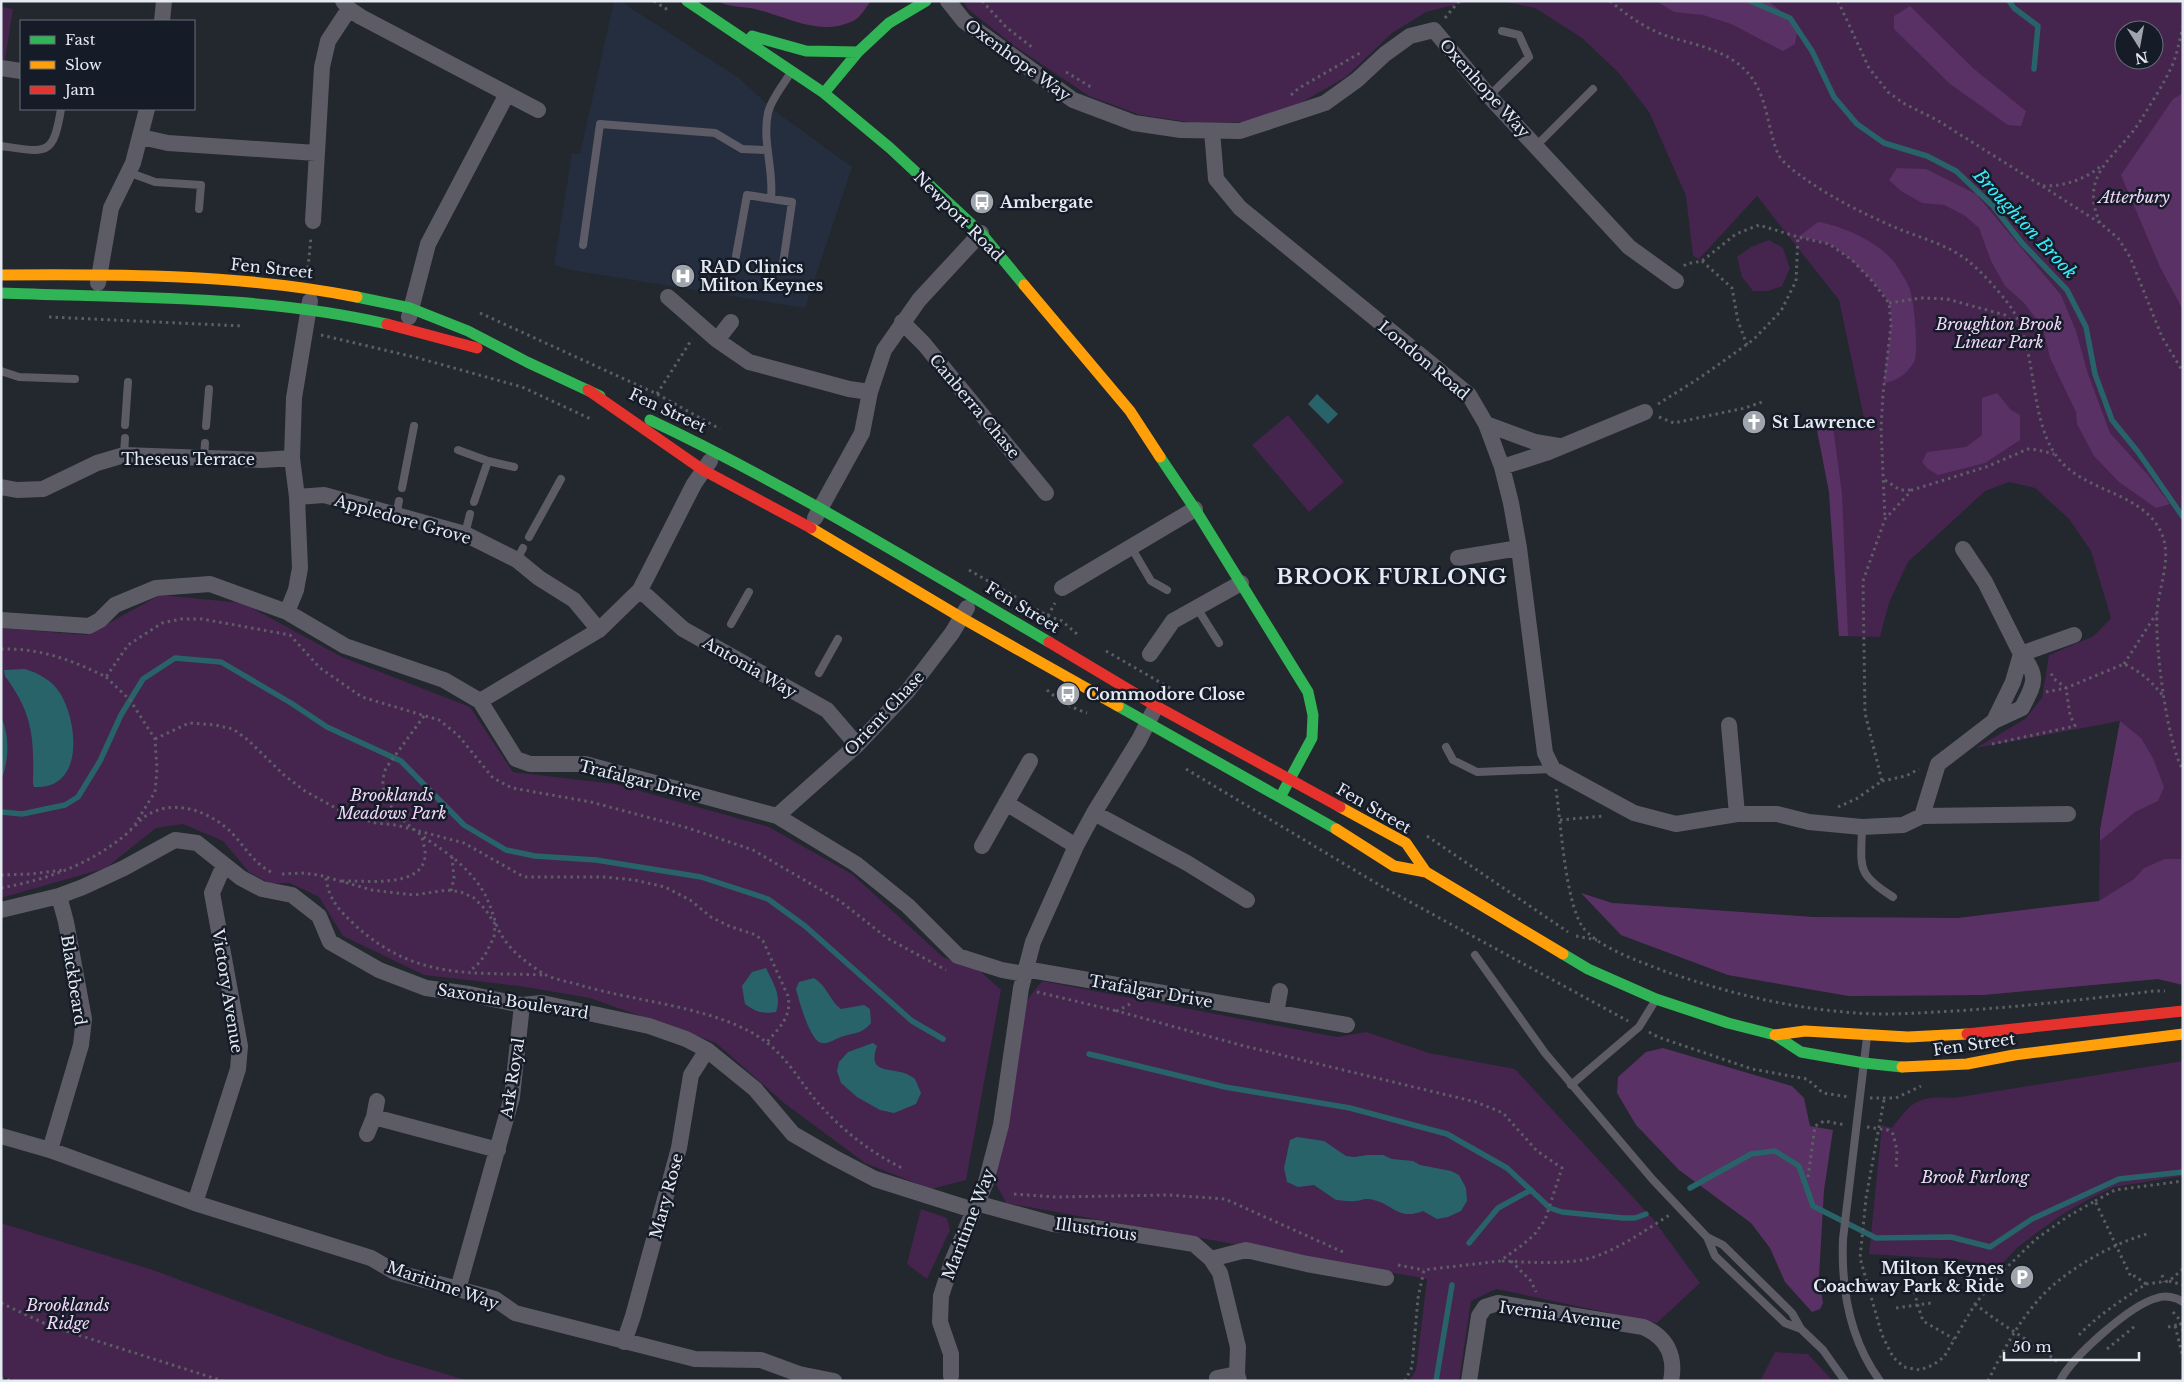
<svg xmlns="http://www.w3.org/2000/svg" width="2184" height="1382" font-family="'Libre Baskerville',serif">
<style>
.built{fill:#252e3e}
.green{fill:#45244e;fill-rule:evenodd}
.forest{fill:#593164}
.water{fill:#286369}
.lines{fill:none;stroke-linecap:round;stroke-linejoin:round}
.stream{stroke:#286369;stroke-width:5.5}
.path{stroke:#5d5d66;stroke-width:3;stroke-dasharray:2.5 4;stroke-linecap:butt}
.lane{stroke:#5d5c66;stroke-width:8}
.street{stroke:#5d5c66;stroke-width:16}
.fast{stroke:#30b455;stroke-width:11}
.slow{stroke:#ff9f0a;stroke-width:11}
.jam{stroke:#e5322d;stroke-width:11}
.labels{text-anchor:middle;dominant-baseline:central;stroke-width:5;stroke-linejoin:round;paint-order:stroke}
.street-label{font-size:16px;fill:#e4e9f2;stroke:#151c28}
.park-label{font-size:16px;font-style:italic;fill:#f3d7fa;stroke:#151c28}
.poi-label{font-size:16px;font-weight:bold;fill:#e4e9f2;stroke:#151c28;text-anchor:start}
.water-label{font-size:18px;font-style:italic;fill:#37ecfb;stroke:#151c28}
.district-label{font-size:21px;font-weight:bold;letter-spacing:1px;fill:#e4e9f2;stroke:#151c28}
</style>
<rect width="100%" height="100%" fill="#23272e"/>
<path class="built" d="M614,1h6l119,77 36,33 77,56 -47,141 -234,-38 -17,-5 18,-112 8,1z"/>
<path class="green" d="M963,1h507l-44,11 -34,21 -46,44 -47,27 -51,18 -53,1 -55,-8 -51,-19 -76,-51 -45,-36z
M1501,1h682v984l-25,-6 -175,16 -134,1 -121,-21 -107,-40 -40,-42 31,10 200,14 146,1 141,-17 1,-71 20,-109 -144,27 49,-29 17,-21 7,-43 45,-19 17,-18 -20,-67 -22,-32 -34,-31 -26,-6 -24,9 -77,71 -19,41 -9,34 -41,-1 -10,-144 -12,-62 47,-12 -25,-118 -82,-104 -58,63 -6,-3 -7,-60 -37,-84 -31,-40 -36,-34 -47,-30zM2124,30h30v30h-30z
M1,7l12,2 -8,51h-4z
M1769,240l14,8 7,20 -8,18 -14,5h-15l-11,-14 -5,-20 14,-10z
M1288,415l56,67 -35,30 -57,-67z
M160,595l83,8 99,54 128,50 43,65 102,12 154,43 83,47 91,83 37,14 21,19 -35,190 -35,9 -66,-26 -81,-60 -68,-60 -126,-45 -71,-12 -95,-11 -81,-39 -24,-39 -29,-14h-21l-20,-11 -26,-31 -40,-17 -27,4 -50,40 -105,30v-270l86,7z
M1042,981l295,56 29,-5 63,21 86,16 138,150 47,64 -43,40 -161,-34 -25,12 -12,80h-50l7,-11 11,-91 -421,-76 -11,-21 32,-182z
M2183,1061v115l-69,11 -25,12 -26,15 -21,15 -24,18 -21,22 -6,1 -25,-10 -97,-6 13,-129 10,3c21,-28 26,-32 62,-30z
M921,1209l26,9 3,12 -23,49 -20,-15z
M1,1223l149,46 239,88 80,24h-451l-17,-5z
M1775,1352l33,2 25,27h-73z"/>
<path class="forest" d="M718,1h153c-5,6 -11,17 -18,20 -34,16 -65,-4 -98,-12 -13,-3 -25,-1 -37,-8z
M1656,1h112l22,17 7,15 -2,11 -12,7 -52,-27 -28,-9 -29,-3z
M1910,6l64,63 52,42 -5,15 -13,-1 -58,-41 -56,-55v-13z
M2183,93v217l-23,-43 -39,-92 52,-76z
M1897,168l29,1 50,25 85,101 15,36 12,43 22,59 38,42 22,29 -14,4 -37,-26 -25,-26 -17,-32 -1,-12 -26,-54 -7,-30 -19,-25 -19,-17 -14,-25 -12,-33 -15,-13 -20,-10 -22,-2 -21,-12 -12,-11z
M1818,222c25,4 61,20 77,41 5,8 12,18 15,27 4,10 9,63 4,72 -7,12 -17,19 -30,21 1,-18 11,-65 5,-80 -7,-15 -45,-53 -60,-59 -9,-4 -21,-5 -31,-7z
M1997,393l14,17 9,5v25l-35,23 -47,12 -10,-6 -6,-7 5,-10 39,-5 16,-12v-37z
M1833,426l9,68 6,142h-9l-10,-144 -12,-62z
M2120,721l21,17 12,20 11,29 -6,14 -23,11 -35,29v-11z
M2165,859h18v126l-25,-6 -175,16 -134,1 -121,-21 -107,-40 -40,-42 31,10 200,14 146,1 141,-17 35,-22 10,-11z
M1663,1048l129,38 12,12 6,28 23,4 -9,60 -5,87 4,26 -3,6 -8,3 -27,-30 -15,-34 -19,-25 -72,-53 -43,-45 -19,-32 1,-16 28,-25z"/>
<path class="water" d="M1317,394l21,20 -10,10 -20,-20z
M25,669c13,4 27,11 35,24 18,29 25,97 -26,94l-1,-4c1,-46 0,-69 -28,-107l-1,-6z
M1,717c9,18 8,45 0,63z
M766,968c7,15 16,27 10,44 -13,2 -20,0 -31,-8l-3,-18 10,-14z
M814,978c13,8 16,23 27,31l23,-4 6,4 1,14c-8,10 -16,10 -27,13 -8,2 -14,8 -22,7 -12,-1 -23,-43 -26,-54l3,-7z
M873,1043l4,3c-10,27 11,22 27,27 4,1 8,4 11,6l6,14 -5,11 -22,9 -14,-3 -23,-13 -16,-14 -4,-12 2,-9 9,-10z
M1297,1137l27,4 22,15 8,1 14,-2h15l9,4 21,2 7,4 31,6 8,4 7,13 1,13 -6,10 -13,6 -11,2 -14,-8c-27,11 -32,-11 -56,-12 -4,0 -8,2 -12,2 -6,1 -12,-1 -19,-1l-22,-15 -16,2 -11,-5 -3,-14 6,-28z"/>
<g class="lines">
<path class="stream" d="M1750,1l40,17 22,33 22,46 23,27 27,19 43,13 29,15 37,35 29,37 45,47 19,37 9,47 17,46 26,32 45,65
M2009,1l5,7 24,18 -4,43
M1,812l21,2 43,-9 13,-8 22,-36 21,-46 22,-36 32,-21 46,4 70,41 36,24 74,34 63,64 42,25 29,6 61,4 105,17 67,22 37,27 107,95 31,18
M1089,1054l136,33 125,21 97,26 60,34 43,40 12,4 61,6h12l11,-4
M1690,1188l61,-34 24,-3 24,15 14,40 63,32 75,-1 39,10 42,-28 87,-40 64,-7
M1469,1243l29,-35 33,-18
M1436,1381l16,-96"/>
<path class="path" d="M654,1l14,9
M982,1l24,26 27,21
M1610,1c17,14 33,26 54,34 26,9 57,13 78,32 26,23 24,58 36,87 4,8 16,17 23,22 30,22 65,39 98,53 22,9 49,16 68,31 13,10 30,29 40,42 32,40 20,110 48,152 25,38 84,36 105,76 14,27 -2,56 -3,84 -2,32 10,129 26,156
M1838,1l31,67 19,24 15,11 34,17 105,66 58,37 18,15 12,19 32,80 21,35
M1445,18l14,-17
M1066,72l25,15
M1291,95l8,-7 61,-35
M2043,186c22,0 41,-6 58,-20
M2100,223c-23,-52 20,-67 42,-105 10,-16 21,-33 29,-50 6,-12 8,-27 12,-41
M1702,261l30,27 6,33 9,24
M1684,266l2,-2 16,-3 34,-27 23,-9 39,12 31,7 23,16 20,21 17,22 2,22 -8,69 -2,34 4,91
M308,268l3,-31
M1889,303l32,-5 26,1 58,16 14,14
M480,313l177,81 63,35
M49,317l194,9
M321,335l97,23 104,29 71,33
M657,394l35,-55
M1658,404l43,-27 52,-37 28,-29 15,-30 2,-44
M1659,417l15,6 71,-15 17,-6
M1885,480l15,10h12
M969,570l79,46 14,5 15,13
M1048,616l7,-13
M1,649c39,-1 71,11 105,28l22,-32 34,-22 19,-4h21l88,16 30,33 42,29 77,23 19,15 35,43 19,10 79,14 97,26 65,22 87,51 47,37 59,32
M1106,651l88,51
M2124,664l32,-50
M106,677l24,23 25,39 2,30 -2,23 -20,32
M1047,690c12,11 25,18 40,23
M2046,692l20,-4 58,-24c18,8 28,18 40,33
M424,716l-38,52c-17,41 41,69 66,89 14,11 29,27 36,44 6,13 7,26 16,38 9,14 26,26 40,35 11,6 27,8 39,12 55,16 139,22 183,56 19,14 33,37 47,55 25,30 56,55 91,72
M155,739l34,-16 26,2 18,4 15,11 36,35 21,16 45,25 26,7 20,2 68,18 60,34h79l31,3 31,7 25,13 21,17 18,9 27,9 7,6 25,55c4,21 -9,32 -21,46
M1992,744l83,-18 -5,-11 -4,-27 -13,-10 -2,-6
M1186,769l195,117 247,135
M1882,781l24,-5 13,-7
M1556,789c5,35 9,110 26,137 14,21 59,36 82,45 58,20 119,36 181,41 36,4 73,1 109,-1 67,-4 133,-12 200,-20h11
M1838,807l18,-8 26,-18 -17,-68 -2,-132 22,-62 27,-29 74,-23 42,-18 10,1 16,4
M1560,820l44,-4
M130,830c7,-5 13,-14 21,-17 27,-14 61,0 81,20 14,15 22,31 41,40
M1427,836l141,96
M282,874l20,-1 17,2 53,15 42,5 33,-5 14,2 13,6 11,11 10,15 -1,13 -8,16 -6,9 -11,10
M1,875l30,-1 32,-4
M326,878c3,22 13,32 29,47 60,55 114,47 189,50
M342,881c21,-1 79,8 83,-24 1,-7 -2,-14 -3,-20
M1,888c49,-9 93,-25 130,-58
M451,891l3,-13 -2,-21
M1576,936l21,4
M1037,992l80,19
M1130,1004l-13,7 127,35 232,56 27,11 34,38 25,17 -17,52 -11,15 -13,11 -21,15 -76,9 -6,28 -6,69 -7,14
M1649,1032l9,5 94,32 55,10 16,14 26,4
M1870,1098h26l25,-12
M1884,1100l-18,98 -6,60 22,77 11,22 11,10 16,3 13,-5 11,-8 31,-53 27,-32 34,-33 31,-22 28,-16 36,76 4,-1 11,8c-24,16 -48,31 -68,52
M1867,1127l21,3 5,4 4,16 -1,21
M1808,1177l7,-51 9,-5 22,4
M1014,1194l41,3 114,-2 56,4 118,53
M2095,1201l20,-11 68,-9
M1502,1261c24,1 49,3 73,0 32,-3 69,-30 96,-47
M1511,1261l20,20 5,11
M1398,1265l26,5
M2162,1275l2,7
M1912,1279l5,24 6,18 31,18
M2169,1281l14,4
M2146,1284l23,-3 14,-12
M1,1303l49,23 173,55
M1975,1304c26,21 56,37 83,58
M1896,1308l35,-5
M2173,1312l6,7 4,12
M2175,1326l8,31
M2168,1327l13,-3
M2107,1349l28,-23
M1,1378l11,3
M1988,1381c14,-29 30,-58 51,-82 25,-28 72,-55 108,-65"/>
<path class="lane" d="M1489,96l40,-39 -10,-22 -17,-4
M1537,145l56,-56
M1,146c45,6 52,12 60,-37
M128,172l27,10 46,3 -2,24
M771,198c3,-28 -9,-57 -3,-85 3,-14 16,-29 23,-41
M583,245l17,-121 115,9 27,16 25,1
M736,256l11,-61 45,7 -9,62
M1,371l18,6 56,2
M125,425l3,-43
M206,426l3,-37
M458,450l30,11 26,6
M124,455l1,-17
M204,459l1,-16
M402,488l12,-62
M474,502l14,-41
M396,516l3,-15
M465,534l5,-20
M529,537l32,-58
M1131,547l20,34 16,9
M517,560l6,-12
M1197,608l22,35
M731,624l18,-32
M819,673l19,-34
M1446,747l7,13 24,12 76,-3
M1862,827c-1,41 -6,47 31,70
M1475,955l70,98 108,127 54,57 8,19 70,67 16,6
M1867,1037l-24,202c-2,50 7,101 37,142
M1571,1085l68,-58 16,-26
M1707,1237l16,8 69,68 9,16 22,21 22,31
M2060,1381c12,-24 70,-76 97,-83 8,-3 19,-1 26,4"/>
<path class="street" d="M343,1l6,8 12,8 177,93
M948,1l16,20 109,79 61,23 47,7 59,1 85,-28 32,-23 28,-26 25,-18 24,-6 55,66 140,151 47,34
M162,21l2,-20
M1,68l20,3
M1212,131l4,48 24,29 229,187 17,29 16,43 9,36 8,45 26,205 8,16 81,44 42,11 61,-10h40l32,8 53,5 41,-2 19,-9 146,-2
M141,137l27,6 148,10
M313,221l9,-154 6,-26 21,-32
M98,283l13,-75 22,-45 14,-54
M668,297l49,43 32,22 100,27 21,3
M409,317l19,-73 79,-150
M902,322l22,22 122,149
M717,340l14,-18
M1486,424l49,18 24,4
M1502,467l44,-14 99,-41
M1,487l16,3 26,-1 54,-26 27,-8 138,5 30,-2
M297,497l27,-2 141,39 52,26 22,18 35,22 25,30
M815,518l47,-85 8,-41 14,-42 35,-50 62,-67
M1963,549l22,33 36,72 53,-19
M1458,558l61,-10
M1062,588l133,-79
M640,590l43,39 144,81 30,35
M287,612l9,-22 4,-22 -3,-71 -5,-39 2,-60 16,-97
M1,620l88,6 11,-6 15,-15 41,-17 54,-4 77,28 58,34 99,34 36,21 36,58 14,5h55l192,52 79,48 52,42 50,50 44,14 22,4
M1150,654l23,-33 68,-38
M480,701l119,-71 41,-40 54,-106 16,-23
M1729,725l8,89
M1006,803l70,43
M1094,813l93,50 60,37
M777,816l80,-71 50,-53 45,-59 15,-25
M1922,816l16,-52 56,-43 28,-13c12,-24 18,-31 -1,-54l-8,28 -19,39
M982,846l48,-85
M1,910l58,-14 24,-9 41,-19 51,-28 22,3 44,35 21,11 30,6 27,21 11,26 49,28 47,18 43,6 53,11 20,-2 107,23 37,13 21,11 48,39 38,45 40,23 42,22 98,31
M1025,969l322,56
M1276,1013l4,-22
M374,1117l124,33
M367,1134l7,-17 3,-16
M1,1136l49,14 145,53 176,55 24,14 100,27 20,14 180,46 66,1 38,14 35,7
M50,1150l31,-105 3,-26 -18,-97 -7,-26
M195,1203l43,-134 2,-23 -28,-153 12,-28
M976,1203l77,21 43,4 98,16 17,15 9,14 18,74 -1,27 2,7
M1211,1259l35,-9 61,14 79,14
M458,1289l54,-192 10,-92
M624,1342l9,-26 46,-168 12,-73 16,-25
M951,1376v-22l-11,-32 1,-26 11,-34 34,-80 15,-57 20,-137 12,-46 43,-96 18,-33 45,-73 14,-28
M1217,1378l20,-4
M1469,1381l10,-65 6,-9 13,-4 145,24c24,10 33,29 28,54"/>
<path class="fast" d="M687,1l137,92 66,55 91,85 43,52
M752,36l54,15 52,1
M824,93l34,-41 31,-29 37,-22
M1,293c128,5 261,2 386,31
M357,297l53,11 58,23 59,31 73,34
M650,420c138,65 267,145 399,222
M1160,457l35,52 113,183 5,23 -1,23 -29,54
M1118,706l218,123
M1563,954l25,15 68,30 72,24 47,12 26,17 63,11 38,4"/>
<path class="slow" d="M1,275c119,-1 240,-1 356,22
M1024,285l106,126 30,46
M811,528l151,90 156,88
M1340,807l66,36 20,29
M1336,829l58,37 32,6 137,82
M1775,1035l30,-4 103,6 59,-3
M1902,1067l65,-3 47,-9 169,-21"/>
<path class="jam" d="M387,324l90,24
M588,390l115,80 108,58
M1049,642l107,64 184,101
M1967,1034l216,-23"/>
</g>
<defs>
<g id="bus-disc" transform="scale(1.25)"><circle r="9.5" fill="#a0a5ad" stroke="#151c28"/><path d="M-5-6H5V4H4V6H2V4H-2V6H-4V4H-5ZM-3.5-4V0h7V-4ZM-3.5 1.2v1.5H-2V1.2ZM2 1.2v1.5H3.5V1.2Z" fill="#fff"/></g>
<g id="hospital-disc" transform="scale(1.25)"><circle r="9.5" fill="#a0a5ad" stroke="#151c28"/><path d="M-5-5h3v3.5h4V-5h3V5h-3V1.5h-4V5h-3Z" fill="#fff"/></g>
<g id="church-disc" transform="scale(1.25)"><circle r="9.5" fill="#a0a5ad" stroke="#151c28"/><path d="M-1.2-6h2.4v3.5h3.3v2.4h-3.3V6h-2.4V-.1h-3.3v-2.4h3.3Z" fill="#fff"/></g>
<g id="parking-disc" transform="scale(1.25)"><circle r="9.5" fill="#a0a5ad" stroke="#151c28"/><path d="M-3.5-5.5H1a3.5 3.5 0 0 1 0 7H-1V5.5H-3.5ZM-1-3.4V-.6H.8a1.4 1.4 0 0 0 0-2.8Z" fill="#fff"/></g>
</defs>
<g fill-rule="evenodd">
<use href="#bus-disc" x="982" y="202"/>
<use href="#hospital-disc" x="683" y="276"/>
<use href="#church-disc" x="1754" y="422"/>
<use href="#bus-disc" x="1068" y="694"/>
<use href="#parking-disc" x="2022" y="1277"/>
</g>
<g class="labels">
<g class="street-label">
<text transform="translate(1018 60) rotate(36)">Oxenhope Way</text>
<text transform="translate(1485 88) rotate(48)">Oxenhope Way</text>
<text transform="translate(959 216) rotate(45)">Newport Road</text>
<text transform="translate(272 268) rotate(6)">Fen Street</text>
<text transform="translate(1424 360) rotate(40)">London Road</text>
<text transform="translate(975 406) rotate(50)">Canberra Chase</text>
<text transform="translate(668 410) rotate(25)">Fen Street</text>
<text x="188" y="459">Theseus Terrace</text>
<text transform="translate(403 519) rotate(16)">Appledore Grove</text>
<text transform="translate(1023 607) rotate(31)">Fen Street</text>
<text transform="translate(750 667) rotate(30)">Antonia Way</text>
<text transform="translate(884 713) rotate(-47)">Orient Chase</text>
<text transform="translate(640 780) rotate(14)">Trafalgar Drive</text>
<text transform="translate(1374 808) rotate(30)">Fen Street</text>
<text transform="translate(74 980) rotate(81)">Blackbeard</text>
<text transform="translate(228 991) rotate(81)">Victory Avenue</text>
<text transform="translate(1151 991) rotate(10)">Trafalgar Drive</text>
<text transform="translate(513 1001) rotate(9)">Saxonia Boulevard</text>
<text transform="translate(1974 1044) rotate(-8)">Fen Street</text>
<text transform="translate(512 1078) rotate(-81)">Ark Royal</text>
<text transform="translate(666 1196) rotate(-75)">Mary Rose</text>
<text transform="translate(968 1224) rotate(-69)">Maritime Way</text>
<text transform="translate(1096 1229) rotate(8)">Illustrious</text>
<text transform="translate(443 1285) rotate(19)">Maritime Way</text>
<text transform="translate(1560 1315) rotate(8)">Ivernia Avenue</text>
</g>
<g class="park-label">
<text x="2134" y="197">Atterbury</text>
<text x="1999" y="324">Broughton Brook<tspan x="1999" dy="18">Linear Park</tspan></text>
<text x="392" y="795">Brooklands<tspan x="392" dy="18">Meadows Park</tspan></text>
<text x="1975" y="1177">Brook Furlong</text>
<text x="68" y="1305">Brooklands<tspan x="68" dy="18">Ridge</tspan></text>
</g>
<g class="poi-label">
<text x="1000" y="202">Ambergate</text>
<text x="700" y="267">RAD Clinics<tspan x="700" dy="18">Milton Keynes</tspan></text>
<text x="1772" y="422">St Lawrence</text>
<text x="1086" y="694">Commodore Close</text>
<text x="2004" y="1268" text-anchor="end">Milton Keynes<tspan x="2004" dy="18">Coachway Park &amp; Ride</tspan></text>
</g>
<g class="water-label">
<text transform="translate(2025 224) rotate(47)">Broughton Brook</text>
</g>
<g class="district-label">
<text x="1392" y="577">BROOK FURLONG</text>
</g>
</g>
<rect width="2184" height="1382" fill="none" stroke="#e4e9f2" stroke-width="5"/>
<rect x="20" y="20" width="175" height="90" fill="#151c28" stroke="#686e79"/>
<rect x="30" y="36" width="25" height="8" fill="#30b455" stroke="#686e79"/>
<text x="65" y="45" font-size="15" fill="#e4e9f2">Fast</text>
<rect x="30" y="61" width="25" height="8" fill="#ff9f0a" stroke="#686e79"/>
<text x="65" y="70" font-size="15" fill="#e4e9f2">Slow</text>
<rect x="30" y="86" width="25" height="8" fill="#e5322d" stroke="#686e79"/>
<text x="65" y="95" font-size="15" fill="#e4e9f2">Jam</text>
<g transform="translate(2139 45) rotate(169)"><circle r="24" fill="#151c28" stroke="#686e79"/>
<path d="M0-4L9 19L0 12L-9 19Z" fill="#a0a5ad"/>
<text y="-8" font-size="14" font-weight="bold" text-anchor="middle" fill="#e4e9f2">N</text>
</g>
<path d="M2004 1352v8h135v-8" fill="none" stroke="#e4e9f2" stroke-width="2.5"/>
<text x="2012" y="1352" font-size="15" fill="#e4e9f2" stroke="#151c28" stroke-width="4" paint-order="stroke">50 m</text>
</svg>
